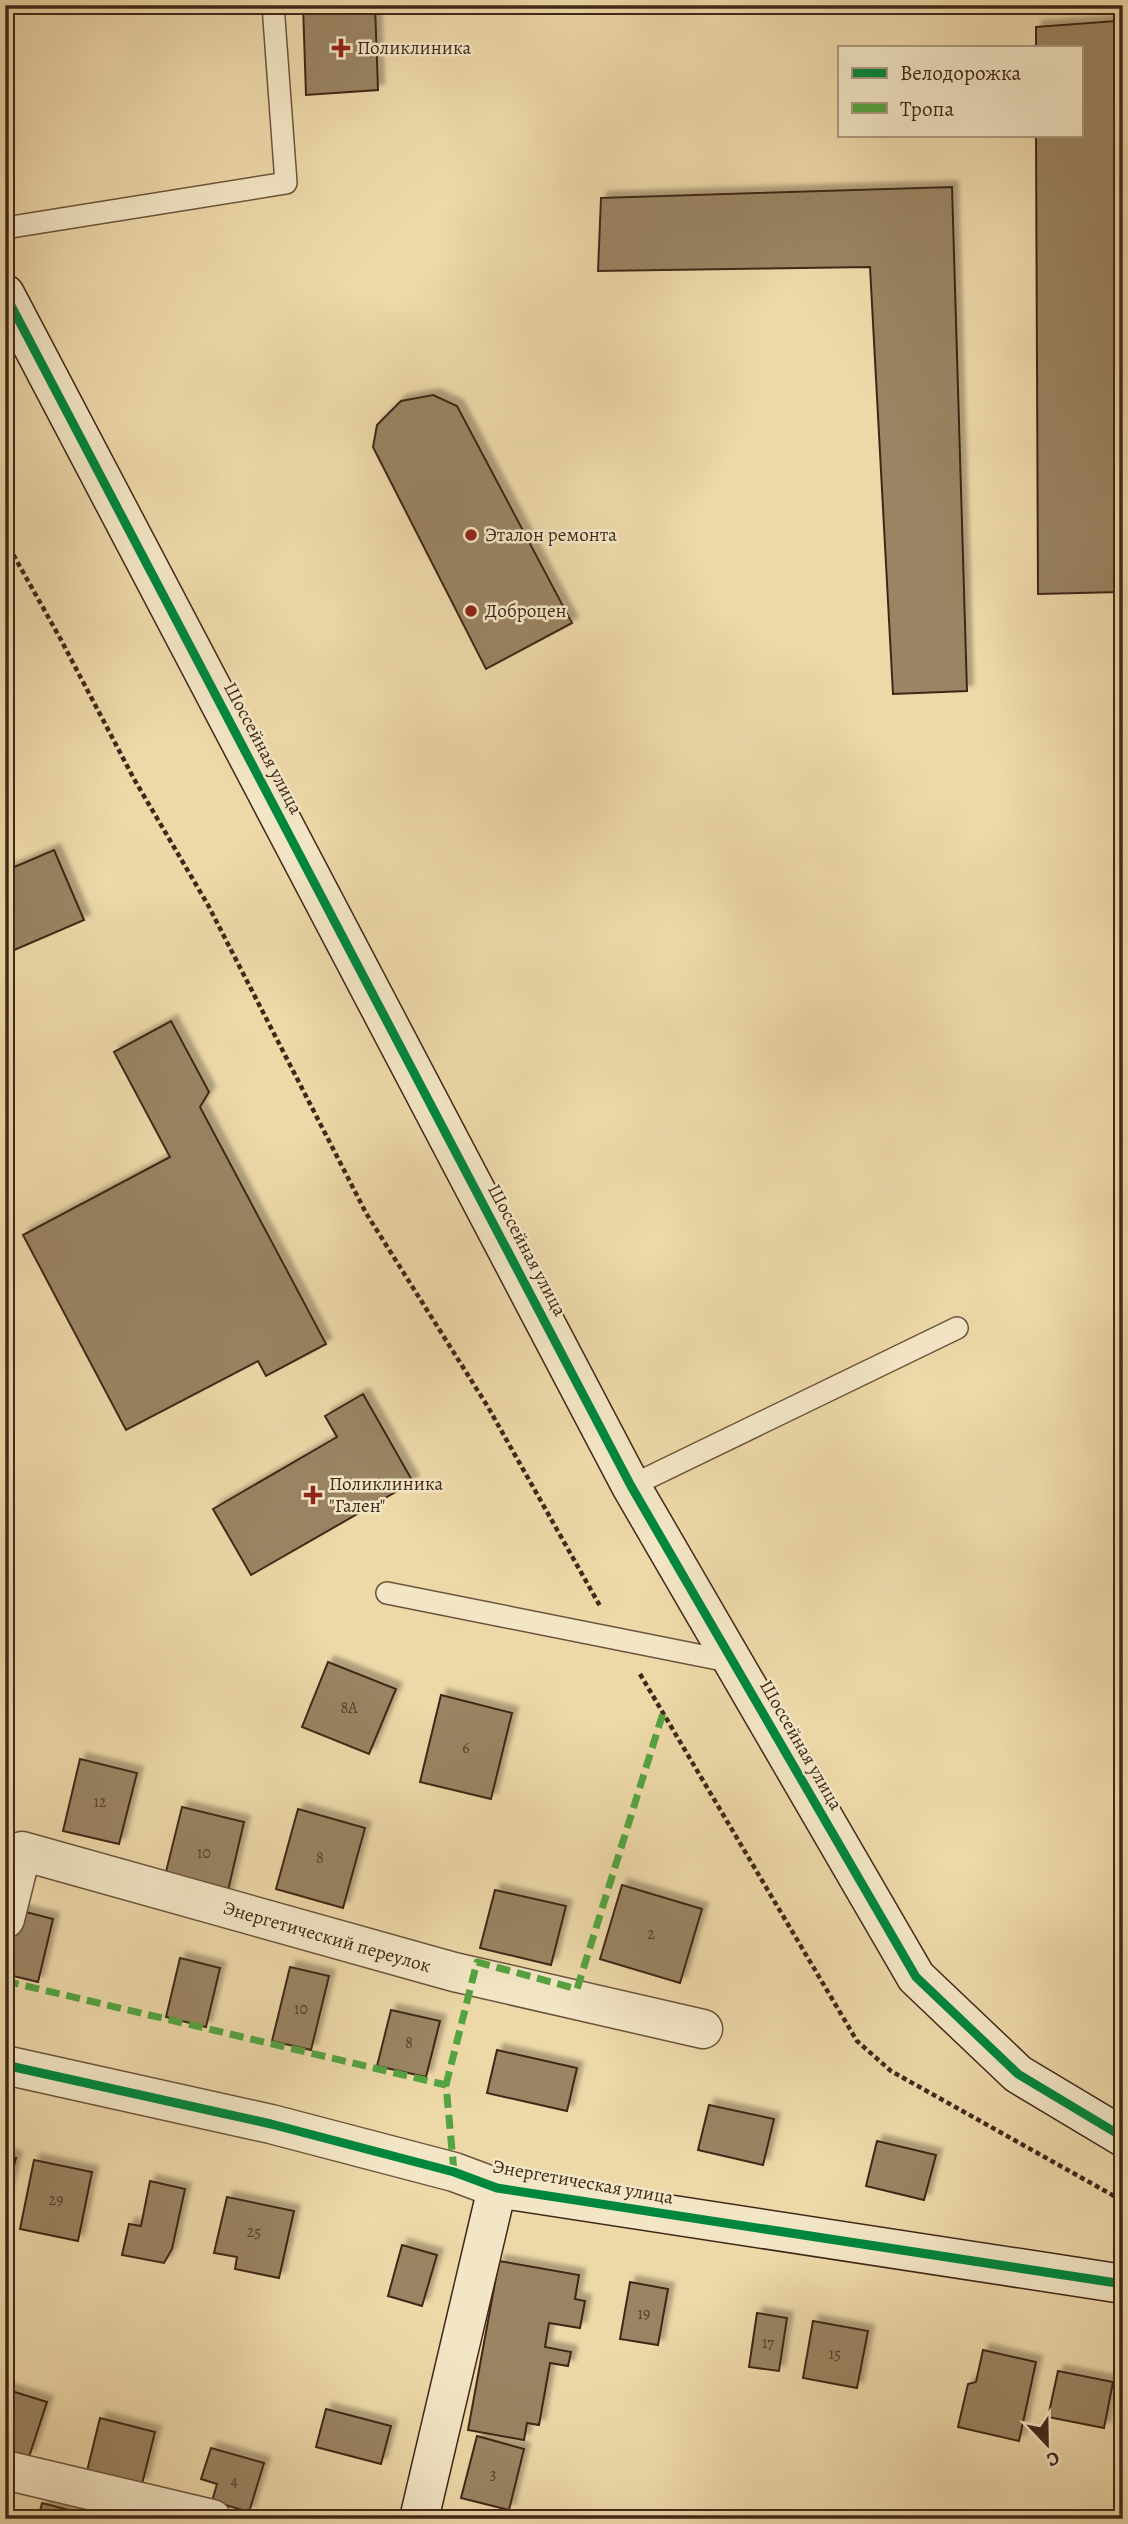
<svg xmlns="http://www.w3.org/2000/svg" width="1128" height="2524" font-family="Alegreya,serif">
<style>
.building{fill:#9a8463;stroke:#402819;stroke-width:2;filter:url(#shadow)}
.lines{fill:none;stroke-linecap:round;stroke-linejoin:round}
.lane-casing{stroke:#6b543d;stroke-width:24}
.street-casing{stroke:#6b543d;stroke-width:41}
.secondary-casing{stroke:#402819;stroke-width:41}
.path{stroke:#402819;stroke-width:4.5;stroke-dasharray:5 3.5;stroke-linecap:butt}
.lane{stroke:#f3e6c6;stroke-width:21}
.street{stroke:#f3e6c6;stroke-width:38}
.secondary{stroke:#f3e6c6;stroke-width:38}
.quiet{stroke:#54a340;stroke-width:7;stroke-dasharray:14 7;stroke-linecap:butt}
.cycleway-casing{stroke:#f3e6c6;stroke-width:13}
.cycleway{stroke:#00873e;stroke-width:9}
.poi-dot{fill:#8f2418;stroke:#f3e6c6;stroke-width:2.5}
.labels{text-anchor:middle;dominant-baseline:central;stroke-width:5;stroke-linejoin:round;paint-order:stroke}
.number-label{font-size:16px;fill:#563f2c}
.poi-label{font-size:19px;fill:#402819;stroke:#f3e6c6;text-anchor:start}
.street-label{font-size:19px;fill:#402819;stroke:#f3e6c6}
</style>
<defs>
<filter id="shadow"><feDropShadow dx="6" dy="-6" stdDeviation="2" flood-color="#0004"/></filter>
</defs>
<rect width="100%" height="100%" fill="#edd8a8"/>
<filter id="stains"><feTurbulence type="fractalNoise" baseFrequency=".00286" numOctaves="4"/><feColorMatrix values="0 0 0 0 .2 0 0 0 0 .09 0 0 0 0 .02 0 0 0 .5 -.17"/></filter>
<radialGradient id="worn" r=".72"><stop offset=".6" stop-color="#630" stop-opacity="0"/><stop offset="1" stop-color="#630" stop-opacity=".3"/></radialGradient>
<path class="building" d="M303,5h72l3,85 -72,5z
M1116,21l4,571 -82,2 -2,-459h45v-88h-45v-20z
M952,187l15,504 -74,3 -23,-427 -272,4 3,-73z
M433,395l24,11 115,217 -86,46 -113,-222 4,-22 24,-24z
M54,850l30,70 -79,34v-83z
M171,1021l38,71 -9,15 126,237 -60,32 -8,-15 -132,69 -103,-195 147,-78 -56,-105z
M363,1394l50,88 -162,93 -38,-66 124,-72 -12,-21z
M328,1662l68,27 -27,65 -67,-27z
M441,1695l71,18 -21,86 -71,-17z
M80,1759l57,14 -18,71 -56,-13z
M182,1807l62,15 -18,77 -63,-15z
M298,1809l67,19 -22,80 -67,-19z
M622,1885l80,24 -22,74 -80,-24z
M495,1890l71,16 -15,59 -71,-17z
M18,1910l35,9 -15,63 -33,-8v-14z
M180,1958l40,10 -14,59 -40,-10z
M290,1967l39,9 -18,74 -39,-9z
M391,2010l49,11 -14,56 -49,-11z
M497,2050l80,18 -10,43 -80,-18z
M709,2105l65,14 -11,46 -65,-15z
M877,2141l59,14 -12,45 -58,-14z
M5,2155l11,3 -11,41z
M34,2160l58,12 -14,69 -58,-12z
M150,2181l35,8 -13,60 -8,14 -42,-8 7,-31 12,2z
M227,2197l67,14 -15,67 -44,-9 2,-12 -23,-4z
M402,2245l35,10 -15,51 -34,-10z
M499,2261l80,14 -4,24 10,2 -5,27 -31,-5 -4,24 26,5 -3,14 -18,-3 -11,62 -12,-2 -3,17 -56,-10z
M630,2282l38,7 -10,56 -38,-6z
M757,2313l30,5 -8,53 -30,-4z
M813,2321l55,10 -11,57 -54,-10z
M983,2350l53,12 -17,79 -61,-14 10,-43 8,-2z
M1058,2371l55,11 -9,46 -56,-11z
M5,2389l42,13 -18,55 -24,-7z
M326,2409l65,17 -10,38 -65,-17z
M100,2418l55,14 -13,52 -55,-13z
M477,2436l47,13 -15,61 -48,-12z
M211,2448l53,15 -15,49 -37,-11 5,-17 -16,-5z
M42,2503l35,9 -1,7h-38z"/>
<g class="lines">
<g class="lane-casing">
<path id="lane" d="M5,228l281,-45 -13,-178
M631,1486l326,-158
M387,1593l346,69"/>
</g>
<g class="street-casing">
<path id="street" d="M5,1919l17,-68 432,121 249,57
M5,2065l266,59 183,48 43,16
M5,2470l207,49"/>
</g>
<g class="secondary-casing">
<path id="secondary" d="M5,294l626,1192 285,491 102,97 105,63
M419,2519l78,-331 626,96"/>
</g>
<path class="path" d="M5,540l55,98 74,141 74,126 158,308 122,194 112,199
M640,1674l217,367 34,30 232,130"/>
<use href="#lane" class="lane"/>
<use href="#street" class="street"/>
<use href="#secondary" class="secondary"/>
<path class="quiet" d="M5,1981l441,104 8,87
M446,2085l31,-123 100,27 86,-276"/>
<g class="cycleway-casing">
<path id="cycleway" d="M5,294l626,1192 285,491 102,97 105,63
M5,2065l266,59 183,48 43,16 626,96"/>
</g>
<use href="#cycleway" class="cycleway"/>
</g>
<g class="poi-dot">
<path d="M337.5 37.5h7v7h7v7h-7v7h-7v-7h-7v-7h7z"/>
<circle cx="471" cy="535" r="7"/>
<circle cx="471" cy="611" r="7"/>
<path d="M309.5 1484.5h7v7h7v7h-7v7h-7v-7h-7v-7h7z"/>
</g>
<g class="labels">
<g class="number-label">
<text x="349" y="1708">8А</text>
<text x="466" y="1748">6</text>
<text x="100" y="1802">12</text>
<text x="204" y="1853">10</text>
<text x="320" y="1858">8</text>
<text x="651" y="1934">2</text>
<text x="301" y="2009">10</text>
<text x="409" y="2043">8</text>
<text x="56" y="2200">29</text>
<text x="254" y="2232">25</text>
<text x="644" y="2314">19</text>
<text x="768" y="2343">17</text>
<text x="835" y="2354">15</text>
<text x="493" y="2474">3</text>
<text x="234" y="2481">4</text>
</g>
<g class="poi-label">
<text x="357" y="48">Поликлиника</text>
<text x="485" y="535">Эталон ремонта</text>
<text x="485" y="611">Доброцен</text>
<text x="329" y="1484">Поликлиника<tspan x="329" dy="22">"Гален"</tspan></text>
</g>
<g class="street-label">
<text transform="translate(263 748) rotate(62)">Шоссейная улица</text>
<text transform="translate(527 1250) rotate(62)">Шоссейная улица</text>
<text transform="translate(801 1745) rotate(60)">Шоссейная улица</text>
<text transform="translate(327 1937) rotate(16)">Энергетический переулок</text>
<text transform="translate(583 2182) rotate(10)">Энергетическая улица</text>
</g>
</g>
<rect width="1128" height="2524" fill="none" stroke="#edd8a8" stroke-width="28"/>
<rect x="7" y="7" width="1114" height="2510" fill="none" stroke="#402819" stroke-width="3.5"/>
<rect x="14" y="14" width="1100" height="2496" fill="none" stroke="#402819" stroke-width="2"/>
<rect x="838" y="46" width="245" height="91" fill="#f3e6c6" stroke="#ab9a81" stroke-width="2"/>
<rect x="852" y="68" width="35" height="10" fill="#00873e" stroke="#ab9a81" stroke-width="2"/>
<text x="900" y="80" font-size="21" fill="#402819">Велодорожка</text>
<rect x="852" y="103" width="35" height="10" fill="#54a340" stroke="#ab9a81" stroke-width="2"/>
<text x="900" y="116" font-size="21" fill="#402819">Тропа</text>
<g transform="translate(1047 2444) rotate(158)" stroke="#f3e6c6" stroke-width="5" paint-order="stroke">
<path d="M0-5L12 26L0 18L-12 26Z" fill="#402819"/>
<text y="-10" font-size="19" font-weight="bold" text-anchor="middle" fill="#402819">С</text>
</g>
<rect width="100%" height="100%" filter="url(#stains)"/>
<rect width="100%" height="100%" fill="url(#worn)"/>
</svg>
